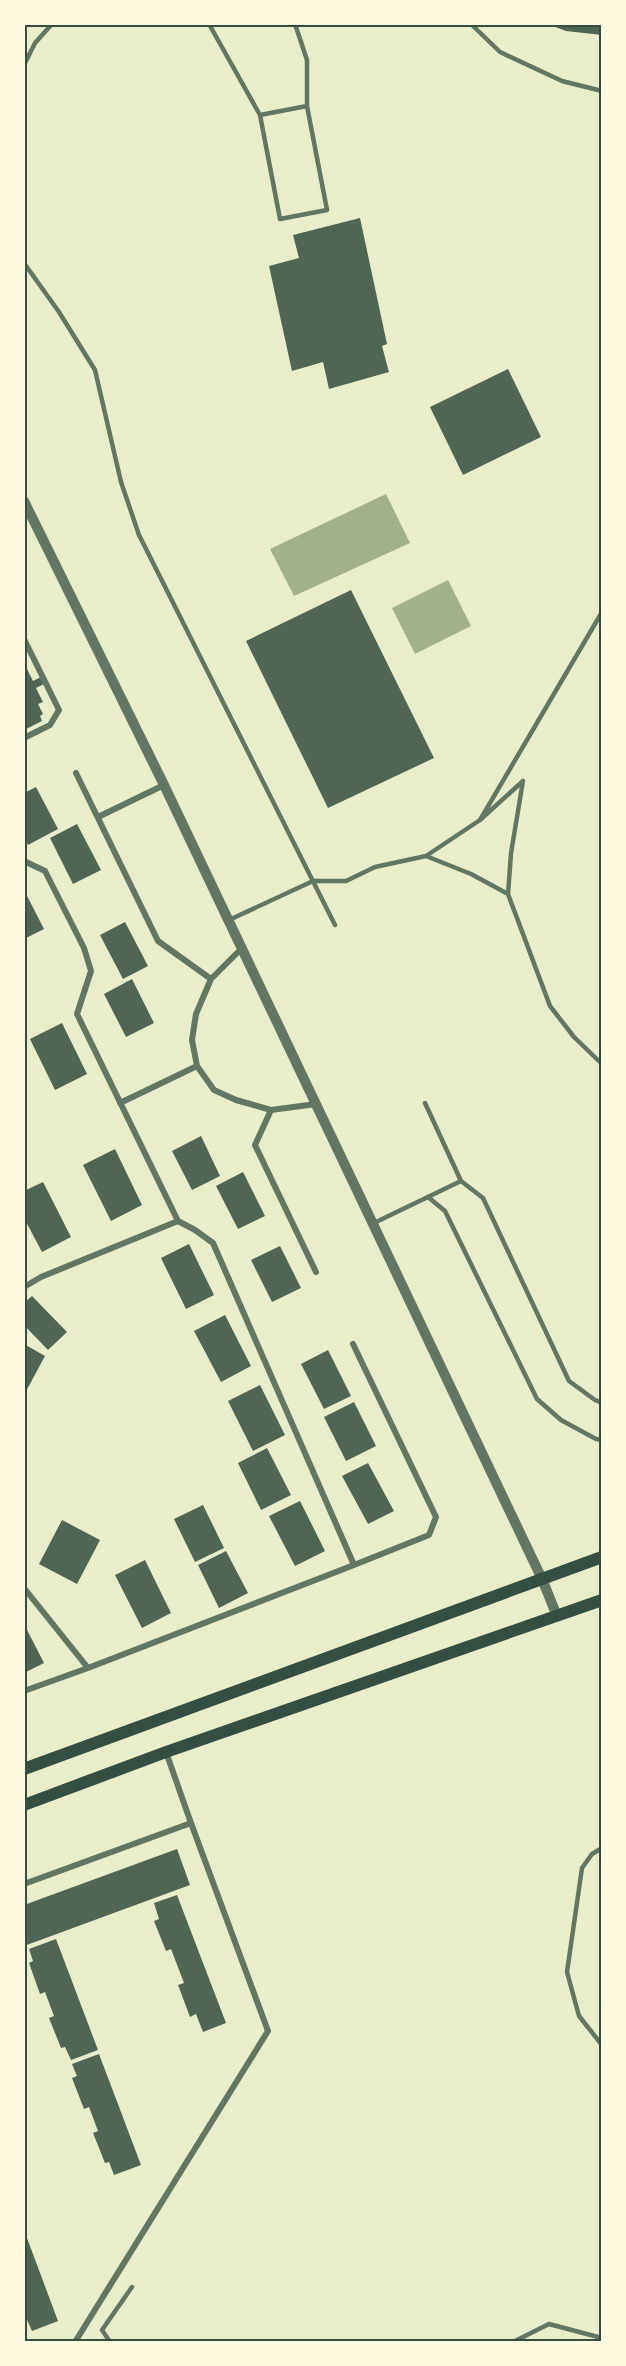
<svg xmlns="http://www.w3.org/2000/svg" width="626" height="2366" font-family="'Alegreya Sans',sans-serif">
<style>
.water{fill:#a3b18a}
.building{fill:#4f6655}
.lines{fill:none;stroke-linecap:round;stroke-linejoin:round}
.service{stroke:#617663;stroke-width:4.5}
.minor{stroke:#617663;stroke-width:6}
.tertiary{stroke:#617663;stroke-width:10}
.secondary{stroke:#344e41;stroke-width:12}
.neatline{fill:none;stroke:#344e41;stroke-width:2}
</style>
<rect width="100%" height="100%" fill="#e9edc9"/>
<path class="water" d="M386,494l24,49 -116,53 -24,-47z
M448,580l23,46 -56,28 -23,-46z"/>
<path class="building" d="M547,24h55v11l-36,-4z
M360,218l27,126 -5,2 7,26 -60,17 -6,-27 -31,9 -23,-105 30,-8 -6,-23z
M508,369l33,68 -78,38 -33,-68z
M351,590l83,168 -106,50 -82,-167z
M27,669l6,12 8,-4 3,7 -8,4 7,14 -5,2 5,10 -3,2 2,5 -18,9v-60z
M36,787l22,42 -30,16 -4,-9v-43z
M77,824l24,46 -28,14 -23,-46z
M24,890l20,39 -20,10z
M125,922l23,44 -25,13 -23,-44z
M132,979l22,44 -28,14 -22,-43z
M62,1023l25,51 -32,16 -25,-51z
M201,1136l19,40 -28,14 -20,-39z
M115,1149l27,56 -31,16 -28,-56z
M243,1172l22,44 -27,13 -22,-43z
M43,1182l28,55 -29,15 -18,-34v-27z
M189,1244l25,51 -28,14 -25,-51z
M280,1246l21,42 -29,14 -21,-42z
M32,1296l35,36 -19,18 -24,-25v-22z
M225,1315l26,51 -30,16 -27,-51z
M24,1344l21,12 -21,39z
M328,1350l23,46 -27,13 -23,-45z
M260,1385l25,50 -32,16 -25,-50z
M354,1402l22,44 -30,15 -22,-44z
M267,1448l24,47 -30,15 -23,-47z
M368,1463l26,48 -26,13 -26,-48z
M300,1501l25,50 -30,15 -26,-50z
M203,1505l21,43 -29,14 -21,-43z
M62,1520l38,20 -23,44 -38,-20z
M226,1551l22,42 -29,15 -21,-43z
M145,1560l26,53 -29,15 -27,-53z
M24,1624l20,39 -20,10z
M177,1849l13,36 -166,61v-41z
M177,1895l49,128 -23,9 -7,-18 -6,3 -12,-32 6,-2 -13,-34 -5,2 -12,-30 5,-2 -5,-16z
M56,1939l42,111 -27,10 -6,-13 -4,1 -12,-30 5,-2 -9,-24 -5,2 -11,-31 4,-2 -4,-12z
M99,2054l42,111 -27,10 -5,-13 -4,1 -12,-30 5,-2 -9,-24 -5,2 -12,-31 5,-2 -5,-12z
M24,2230l34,91 -26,10 -8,-18z"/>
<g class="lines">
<path class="service" d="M209,24l51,91 20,104 47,-9 -20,-104v-46l-12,-36
M471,24l29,28 62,29 40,10
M24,65l11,-22 17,-19
M260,115l47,-9
M24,263l35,49 36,58 26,112 18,53 196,390
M480,820l122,-208
M426,856l54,-36 43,-39 -12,72 -3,41
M229,920l84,-39h33l29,-14 51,-11 45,18 37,20 42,112 24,31 28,27
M425,1103l36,78 22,17 86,183 26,19 7,3
M428,1197l17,14 92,188 24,21 35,19 6,1
M374,1223l87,-42
M602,1848l-10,6 -10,14 -15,104 12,44 23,29
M110,2342l-8,-12 30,-43
M513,2342l36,-18 53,14"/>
<path class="minor" d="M24,639l35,71 -9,15 -26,13
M76,773l82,168 53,38
M98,817l66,-32
M24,861l21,10 39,77 7,23 -14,43 101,207 -137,56 -17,10
M242,948l-31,31 -15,35 -4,26 5,26 17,24 22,10 35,10 45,-6
M120,1103l77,-37
M271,1110l-16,35 61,127
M178,1221l17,9 18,13 141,322 75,-30 7,-18 -83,-173
M24,1588l64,80 266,-103
M24,1691l64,-23
M166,1752l25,71
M24,1884l167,-61 77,208 -193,311"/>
<path class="tertiary" d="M24,501l140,284 378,794 15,37"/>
<path class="secondary" d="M24,1769l578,-212
M24,1805l142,-53 436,-152"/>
</g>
<rect width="626" height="2366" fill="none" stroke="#fefae0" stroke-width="51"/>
<rect x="26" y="26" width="574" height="2314" class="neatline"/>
</svg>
